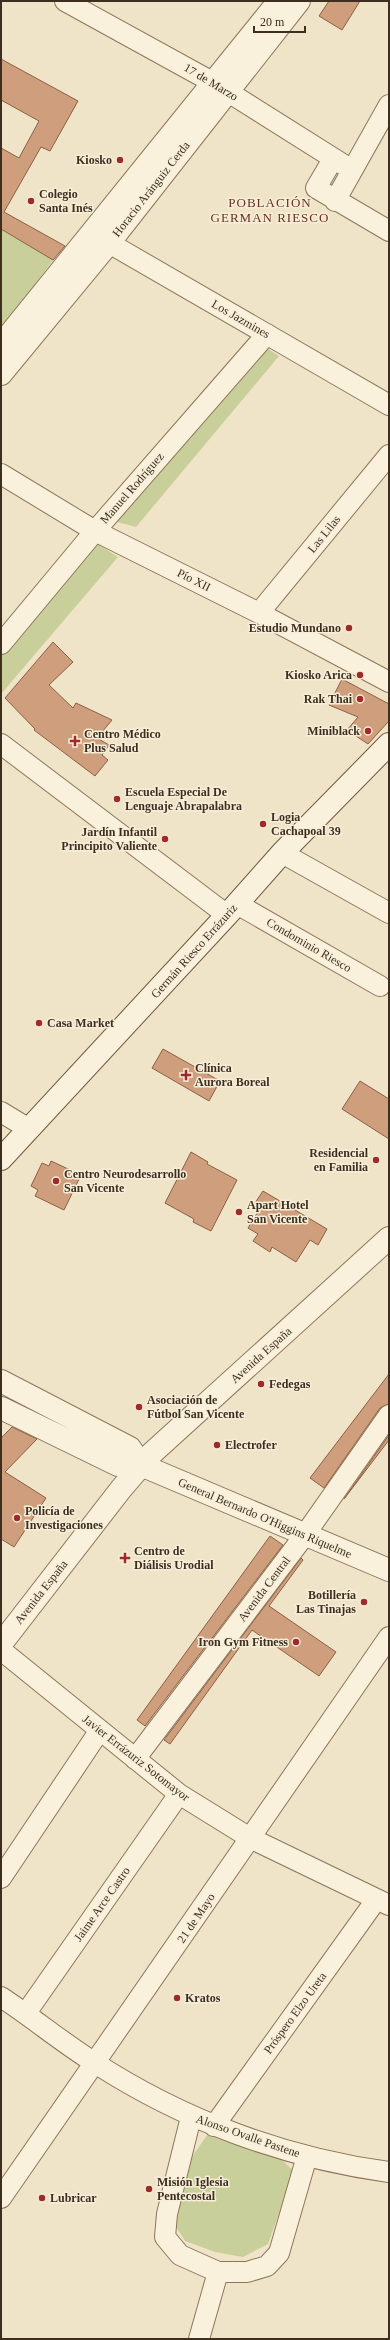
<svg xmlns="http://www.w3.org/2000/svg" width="390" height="2340" font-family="Georgia,serif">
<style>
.green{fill:#c9cf9b}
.building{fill:#cf9f7d;stroke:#8d5f41}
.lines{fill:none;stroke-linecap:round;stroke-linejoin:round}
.minor-casing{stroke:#8d765c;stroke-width:22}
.tertiary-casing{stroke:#8d765c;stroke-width:24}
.secondary-casing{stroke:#6f573f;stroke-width:24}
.minor{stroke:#faf1dc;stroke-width:20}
.tertiary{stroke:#faf1dc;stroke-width:22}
.secondary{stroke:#faf1dc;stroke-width:22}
.poi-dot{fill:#9e2a2b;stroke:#f7eed8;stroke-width:1.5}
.labels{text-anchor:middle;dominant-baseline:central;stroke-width:3;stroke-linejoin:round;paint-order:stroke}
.street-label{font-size:12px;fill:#3d2e20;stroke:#f7eed8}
.poi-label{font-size:12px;font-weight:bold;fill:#3d2e20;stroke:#f7eed8;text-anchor:start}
.neighbourhood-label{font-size:13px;letter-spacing:1px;fill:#6b2e1e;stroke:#f7eed8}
</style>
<rect width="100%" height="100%" fill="#f0e4c8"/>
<path class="green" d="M1,229l52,31 -52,70z
M265,347l14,9 -143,171 -19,-5z
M93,541l25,16 -117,137v-41z
M210,2131l63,21 21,19 -26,73 -25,13 -28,-5 -30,-11 -12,-19 18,-64z"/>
<path class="building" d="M329,1h31l-18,29 -23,-14z
M1,59l77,42 -28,50 -9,-4 -37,65 61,34 -12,14 -52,-31v-81l18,10 20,-37 -38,-21z
M53,642l20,20 -24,23 24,23 3,-5 36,17 -15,18 12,7 -7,10 6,5 -13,16 -61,-46 1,-1 -30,-31z
M342,679l47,25v17l-21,23 -21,-14 11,-13 -29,-12z
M163,1049l57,32 -11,20 -57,-33z
M360,1081l29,18v40l-47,-30z
M191,1152l17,10 -1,2 30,16 -26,51 -18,-9 1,-3 -29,-16z
M51,1161l30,14 -17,35 -29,-14 3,-6 -7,-4 11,-23 7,3z
M263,1191l64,38 -9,16 -8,-5 -14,22 -24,-15 -2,5 -17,-11 5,-7 -10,-6 11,-18 -6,-4z
M389,1374v30l-9,4 -56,80 -14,-10z
M12,1427l25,12 -32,33 41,26 -32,49 -13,-8v-101z
M389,1435v5l-45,59z
M270,1536l13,9 -138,181 -8,-6z
M301,1558l2,2 -34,46 67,46 -17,24 -67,-46 -82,114 -6,-4z"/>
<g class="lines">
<g class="minor-casing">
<path id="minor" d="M65,1l149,82 138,87
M333,159l-17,29 73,43
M335,201l54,-96
M96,233l13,10 280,162
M1,474l94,57 164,82 130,69
M259,613l130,-158
M1,644l94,-113 172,-197
M1,744l226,171
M282,853l107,60
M237,904l143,82
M1,1112l28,17
M1,1650l178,144 71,44 139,67
M135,1759l169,-223 85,-121
M1,1878l99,-148
M1,1997c32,21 62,46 94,66 88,57 190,95 294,109
M26,2013l153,-219
M191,2117l-24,97 -2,23 15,18 38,17h29l20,-6 12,-13 28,-97
M214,2126l162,-226
M1,2198l388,-561
M199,2339l19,-67"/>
</g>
<g class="tertiary-casing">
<path id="tertiary" d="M1,345l278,-344
M1,374l108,-131 190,-242
M1,1381l129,67 11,17
M1,1408l117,57h23l248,105
M1,1644l120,-155 30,-35 238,-216"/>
</g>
<g class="secondary-casing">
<path id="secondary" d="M1,1159l226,-244 55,-62 107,-109"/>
</g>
<use href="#minor" class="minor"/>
<use href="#tertiary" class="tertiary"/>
<use href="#secondary" class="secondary"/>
</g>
<g class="poi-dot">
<circle cx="120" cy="160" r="4"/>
<circle cx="31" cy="201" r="4"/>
<circle cx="349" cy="628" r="4"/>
<circle cx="360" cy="675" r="4"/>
<circle cx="360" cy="699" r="4"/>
<circle cx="368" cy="731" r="4"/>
<path d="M73 735h4v4h4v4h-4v4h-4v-4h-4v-4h4z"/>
<circle cx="117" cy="799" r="4"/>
<circle cx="263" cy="824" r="4"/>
<circle cx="165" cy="839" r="4"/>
<circle cx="39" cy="1023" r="4"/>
<path d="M184 1069h4v4h4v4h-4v4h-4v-4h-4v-4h4z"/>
<circle cx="376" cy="1160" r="4"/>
<circle cx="56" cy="1181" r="4"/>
<circle cx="239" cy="1212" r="4"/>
<circle cx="261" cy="1384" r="4"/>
<circle cx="139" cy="1407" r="4"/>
<circle cx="217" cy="1445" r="4"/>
<circle cx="17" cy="1518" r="4"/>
<path d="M123 1552h4v4h4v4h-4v4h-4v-4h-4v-4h4z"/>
<circle cx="364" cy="1602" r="4"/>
<circle cx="296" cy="1642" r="4"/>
<circle cx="177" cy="1998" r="4"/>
<circle cx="149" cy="2189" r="4"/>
<circle cx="42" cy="2198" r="4"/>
</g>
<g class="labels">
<g class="street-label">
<text transform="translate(211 82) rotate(31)">17 de Marzo</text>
<text transform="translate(151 189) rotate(-52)">Horacio Aránguiz Cerda</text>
<text transform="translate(241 319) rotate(30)">Los Jazmines</text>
<text transform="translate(132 488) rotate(-49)">Manuel Rodríguez</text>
<text transform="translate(324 534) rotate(-51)">Las Lilas</text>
<text transform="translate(194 580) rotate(27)">Pío XII</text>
<text transform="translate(309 945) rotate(30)">Condominio Riesco</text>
<text transform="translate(194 951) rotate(-48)">Germán Riesco Errázuriz</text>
<text transform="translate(261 1355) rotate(-42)">Avenida España</text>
<text transform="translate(265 1518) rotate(23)">General Bernardo O'Higgins Riquelme</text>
<text transform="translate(264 1589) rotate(-53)">Avenida Central</text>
<text transform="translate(41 1592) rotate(-52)">Avenida España</text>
<text transform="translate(136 1758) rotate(38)">Javier Errázuriz Sotomayor</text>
<text transform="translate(102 1904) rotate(-55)">Jaime Arce Castro</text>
<text transform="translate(196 1918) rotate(-56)">21 de Mayo</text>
<text transform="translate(295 2013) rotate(-54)">Próspero Elzo Ureta</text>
<text transform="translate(248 2136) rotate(19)">Alonso Ovalle Pastene</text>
</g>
<g class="poi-label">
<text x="112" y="160" text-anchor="end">Kiosko</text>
<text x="39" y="194">Colegio<tspan x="39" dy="14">Santa Inés</tspan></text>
<text x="341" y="628" text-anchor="end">Estudio Mundano</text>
<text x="352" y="675" text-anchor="end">Kiosko Arica</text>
<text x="352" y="699" text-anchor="end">Rak Thai</text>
<text x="360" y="731" text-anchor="end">Miniblack</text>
<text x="84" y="734">Centro Médico<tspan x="84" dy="14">Plus Salud</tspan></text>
<text x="125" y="792">Escuela Especial De<tspan x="125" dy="14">Lenguaje Abrapalabra</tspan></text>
<text x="271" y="817">Logia<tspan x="271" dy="14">Cachapoal 39</tspan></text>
<text x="157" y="832" text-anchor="end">Jardín Infantil<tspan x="157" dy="14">Principito Valiente</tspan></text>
<text x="47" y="1023">Casa Market</text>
<text x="195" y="1068">Clínica<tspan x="195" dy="14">Aurora Boreal</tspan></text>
<text x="368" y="1153" text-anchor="end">Residencial<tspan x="368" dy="14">en Familia</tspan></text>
<text x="64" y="1174">Centro Neurodesarrollo<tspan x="64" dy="14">San Vicente</tspan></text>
<text x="247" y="1205">Apart Hotel<tspan x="247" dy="14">San Vicente</tspan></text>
<text x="269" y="1384">Fedegas</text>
<text x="147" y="1400">Asociación de<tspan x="147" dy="14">Fútbol San Vicente</tspan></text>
<text x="225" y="1445">Electrofer</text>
<text x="25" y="1511">Policía de<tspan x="25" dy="14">Investigaciones</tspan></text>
<text x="134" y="1551">Centro de<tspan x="134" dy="14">Diálisis Urodial</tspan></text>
<text x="356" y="1595" text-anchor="end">Botillería<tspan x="356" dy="14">Las Tinajas</tspan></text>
<text x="288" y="1642" text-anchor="end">Iron Gym Fitness</text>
<text x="185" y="1998">Kratos</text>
<text x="157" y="2182">Misión Iglesia<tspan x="157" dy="14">Pentecostal</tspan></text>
<text x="50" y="2198">Lubricar</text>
</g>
<g class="neighbourhood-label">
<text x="270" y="202">POBLACIÓN<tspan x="270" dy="15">GERMAN RIESCO</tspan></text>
</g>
</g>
<rect width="390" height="2340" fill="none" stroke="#3d2e20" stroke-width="4"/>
<path d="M254 26v6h51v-6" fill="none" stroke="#3d2e20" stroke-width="2"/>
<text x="260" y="26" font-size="12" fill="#3d2e20" stroke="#f7eed8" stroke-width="3" paint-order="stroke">20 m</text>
</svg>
